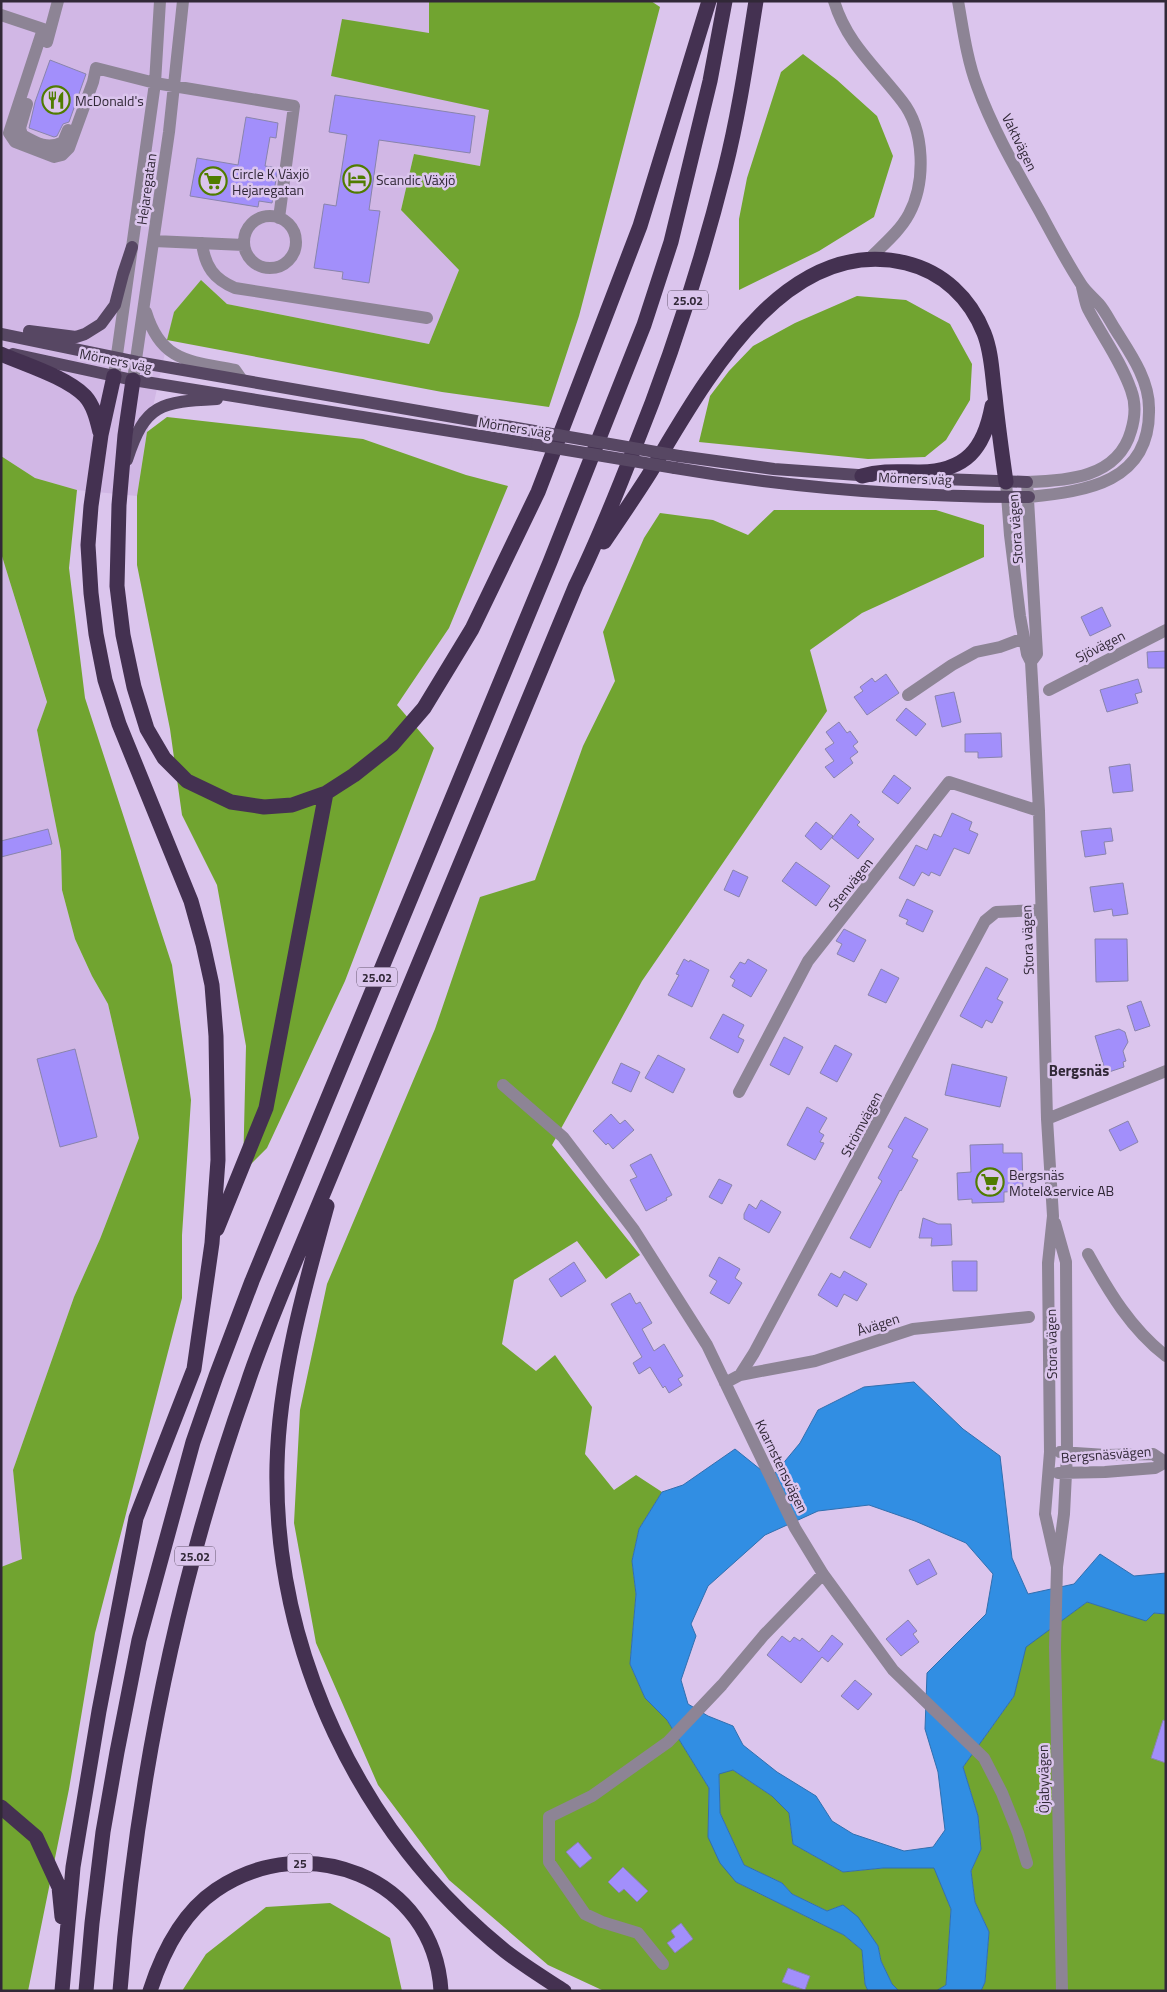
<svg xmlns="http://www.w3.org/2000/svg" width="1167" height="1992" font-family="'Titillium Web',sans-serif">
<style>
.built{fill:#d1b7e5}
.forest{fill:#71a430}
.water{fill:#318ee3;stroke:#316faf;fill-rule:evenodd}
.building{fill:#a28ffb;stroke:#8984ac}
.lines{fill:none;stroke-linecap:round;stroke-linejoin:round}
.minor{stroke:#8d8495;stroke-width:12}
.major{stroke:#574763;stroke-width:12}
.highway{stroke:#443151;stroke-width:15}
.major-bridge{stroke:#574763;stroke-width:12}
.labels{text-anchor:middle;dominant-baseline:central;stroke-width:5;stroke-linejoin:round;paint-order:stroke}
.shield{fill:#dbc5ed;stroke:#64576e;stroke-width:1}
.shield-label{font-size:12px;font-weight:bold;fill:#312837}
.poi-label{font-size:14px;fill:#312837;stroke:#dbc5ed;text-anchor:start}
.street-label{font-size:14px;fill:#312837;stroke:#dbc5ed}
.neighbourhood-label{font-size:15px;font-weight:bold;fill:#312837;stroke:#dbc5ed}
</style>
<rect width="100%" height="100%" fill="#dbc5ed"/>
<path class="built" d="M1,1h428v32l-98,43 158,33 -9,57 -66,-12 -13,56 58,60 -30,74 -202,-40 -26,-23 -27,31 -29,131 -8,53 -60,-6 -42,-12 -34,-22z
M1,553l46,150 -10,27 24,121 1,39 13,49 17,37 16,28 31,134 -39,101 -26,58 -61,173 9,90 -21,7z"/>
<path class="forest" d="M429,1h222l9,6 -81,309 -30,91 -107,-15 -275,-52 7,-28 27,-32 26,24 202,40 30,-74 -58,-60 13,-56 66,12 9,-56 -158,-34 11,-57 87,14z
M803,54l34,26 40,36 16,40 -19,61 -55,34 -80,39v-71l8,-41 34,-106z
M857,296l49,4 44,24 22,40 -2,36 -24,40 -21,17 -57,2 -169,-17 11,-46 19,-25 24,-25 42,-23z
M167,417l196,22 103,36 42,11 -59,142 -52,77 37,43 -89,233 -78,167 -24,24 3,-126 -29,-161 -35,-70 -12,-86 -33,-164v-69l10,-64z
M1,456l34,22 42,12 -8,78 16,130 87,267 19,135 -9,135v63l-87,335 -26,156 -41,202h-27v-424l21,-8 -9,-89 61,-173 26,-58 39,-101 -31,-134 -16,-28 -17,-37 -13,-49 -1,-39 -24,-121 10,-28 -46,-149z
M774,510h162l48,15v32l-122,56 -52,37 17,61 -185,270 -90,164 88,110 -34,24 -29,-38 -63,39 -12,64 34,27 19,-16 37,52 -7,47 29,36 22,-15 26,17 -23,37 -7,32 4,33 -6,70 15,34 22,22 42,68 -1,49 28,45 108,53 18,15 3,34 3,7h-264l-56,-26 -99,-85 -71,-95 -62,-142 -22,-120 6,-113 27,-126 108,-255 45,-132 55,-17 48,-134 32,-65 -12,-49 41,-94 16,-25 53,7 35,15z
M1087,1602l59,18 8,-7 12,1v377h-185l4,-9 4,-50 -14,-30 -4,-31 10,-22 -3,-33 -15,-49 51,-71 11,-49z
M733,1770l39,26 17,17 4,31 50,28 40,-4 51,-1 17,42 -5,76 -10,6h-37l-7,-7 -11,-23 -3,-15 -35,-41 -16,6 -35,-17 -10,-11 -38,-18 -24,-52 -1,-40z
M330,1903l60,35 12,53h-220l24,-37 60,-47z"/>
<path class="water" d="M914,1382l49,47 37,27 12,102 16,36 46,-10 26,-30 34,22 32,-3v41l-12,-1 -8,8 -59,-19 -61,45 -12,49 -51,71 15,49 3,33 -10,22 4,31 14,30 -4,50 -4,9h-45l10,-6 5,-76 -17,-41h-51l-40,4 -50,-28 -4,-31 -17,-17 -39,-26 -14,4 1,39 24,52 38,18 10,11 35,17 16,-6 15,12 20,29 3,15 11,23 7,7h-31l-3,-7 -3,-34 -18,-15 -108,-53 -16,-19 -12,-26 1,-49 -42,-68 -22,-22 -15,-34 6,-70 -4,-33 7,-32 23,-37 21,-7 52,-36 36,29 29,-35 18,-33 46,-23zM869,1505l46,16 51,22 27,31 -7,40 -59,59 -2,56 13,43 7,58 -12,17 -29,4 -51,-17 -21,-13 -16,-25 -39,-24 -34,-27 -10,-19 -25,-10 -20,-12 -7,-24 15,-44 -5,-12 17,-38 57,-51 53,-24z"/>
<path class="building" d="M50,60l36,14 -17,48 -6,2 -6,12 -3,1 -25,-9 6,-26z
M335,95l140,21 -5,37 -91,-13 -10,70 11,1 -11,72 -27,-4 1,-7 -29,-4 10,-64 12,2 11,-71 -18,-3z
M246,117l32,6 -2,15 -6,-1 -5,29 13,2 -6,35 -13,-2 -1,6 -68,-11 7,-38 41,7z
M1102,607l9,19 -21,10 -9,-19z
M1166,651v17h-18l-1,-16z
M886,674l13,19 -32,22 -13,-18 9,-6 -3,-4 12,-9 3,4z
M1138,679l4,13 -7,2 3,9 -31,9 -7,-22z
M954,692l7,30 -19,5 -7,-31z
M906,708l20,16 -10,12 -20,-16z
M839,722l8,11 3,-2 8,11 -5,4 5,6 -8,6 3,5 -19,15 -9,-11 9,-6 -9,-12 9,-6 -8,-11z
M1001,733l1,24 -24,1v-6h-13v-18z
M1130,764l3,27 -20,2 -4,-26z
M894,775l17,13 -13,16 -16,-12z
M952,813l20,9 -3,8 9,4 -9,20 -15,-6 -14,28 -9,-4 -2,4 -7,-4 -8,14 -15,-8 17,-33 11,5 7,-16 7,3z
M851,814l9,8 -3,3 17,14 -16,20 -26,-21z
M816,822l17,14 -12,14 -16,-14z
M1111,828l2,13 -9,1 2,12 -21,3 -4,-26z
M48,829l4,15 -51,13v-16z
M796,862l34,24 -14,20 -34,-25z
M733,870l15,7 -9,20 -15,-7z
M1123,883l5,31 -15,2 -1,-7 -18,3 -4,-25z
M907,899l26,12 -10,21 -17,-8 2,-4 -9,-4z
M844,929l22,11 -12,22 -17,-8 5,-10 -6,-3z
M1095,939h32l1,42 -32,1z
M684,959l5,3 1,-2 19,10 -17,37 -24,-12 11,-20 -3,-1z
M748,959l19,11 -16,27 -19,-11 3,-6 -5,-3 10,-15 5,2z
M986,967l22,12 -11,20 6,3 -11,21 -6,-3 -4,8 -22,-12z
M881,969l18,9 -13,25 -18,-8z
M1141,1001l9,25 -15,5 -8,-25z
M723,1014l21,11 -6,12 6,3 -6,13 -28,-15z
M1119,1029l6,3 3,10 -5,9 3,10 -3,1 1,5 -18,6 -11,-37z
M784,1037l19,10 -14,28 -19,-10z
M835,1045l17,9 -15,28 -17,-9z
M75,1049l22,88 -37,10 -23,-88z
M658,1055l27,14 -12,24 -28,-15z
M621,1063l19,9 -9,20 -19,-9z
M952,1064l55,13 -7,30 -55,-12z
M807,1107l20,11 -8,14 5,3 -4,7 4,1 -9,17 -28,-15z
M611,1114l9,10 5,-4 9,10 -21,19 -5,-6 -2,2 -13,-14z
M905,1117l23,12 -16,28 6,3 -17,31 -1,-1 -30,58 -20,-10 32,-57 -4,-3 15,-28 -5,-3z
M1128,1121l10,21 -18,9 -11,-21z
M1003,1144v9h19l1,38 -19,1v10l-32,1v-4l-14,1 -1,-27 14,-1 -1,-27z
M651,1154l21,41 -6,3 1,2 -21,11 -16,-31 7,-3 -7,-12z
M719,1179l13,6 -10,19 -13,-7z
M761,1200l20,12 -12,21 -25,-14v-5l5,-10 7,5z
M923,1218l15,6h13l1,21 -21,1 1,-8h-13z
M719,1257l21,12 -5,9 7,5 -13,21 -19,-11 7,-12 -8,-5z
M952,1261h25v30h-24z
M574,1262l12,19 -25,16 -12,-18z
M844,1271l23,13 -10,17 -13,-7 -7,13 -19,-12 13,-22 9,5z
M630,1293l6,11 4,-2 12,21 -10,6 12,22 10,-7 19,32 -5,3 4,6 -13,8 -4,-7 -2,2 -13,-21 -11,7 -6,-11 9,-6 -31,-53z
M929,1559l8,15 -20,11 -8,-15z
M908,1620l9,11 -4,3 6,8 -18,14 -15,-17z
M832,1635l11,9 -15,18 -6,-5 -21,26 -34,-28 15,-19 8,6 4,-5 6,4 2,-3 17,14z
M855,1680l17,14 -14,16 -17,-14z
M1163,1720l3,1v42l-15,-5z
M578,1842l14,16 -12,10 -14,-16z
M623,1867l25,24 -11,11 -13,-13 -5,4 -11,-11z
M681,1923l12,16 -18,14 -8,-10 8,-6 -4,-6z
M788,1968l22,8 -5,14 -23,-8z"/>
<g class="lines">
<path class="minor" d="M834,1c13,43 42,66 68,100 23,29 24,81 7,113 -9,17 -26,31 -40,45
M958,1c5,28 9,59 19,85 16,44 40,85 63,126 13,24 26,49 41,72 5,8 12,13 18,20 6,7 11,17 16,25 15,24 34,50 34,79 2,75 -63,83 -120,89
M1,15l42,14 -34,104 6,9 39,15 8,-2 7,-7 24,-66 3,-14 59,15 139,23 -15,112
M47,42l11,-41
M27,104l-7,24 2,7c14,8 26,15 41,7l5,-12
M244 242a26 26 0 1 1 52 0a26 26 0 1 1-52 0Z
M154,241l90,4
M202,243c3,24 12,36 33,45l192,30
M146,312c15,50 44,49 89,58l7,10
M114,376l41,-293 5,-82
M133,380l36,-248 14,-131
M1006,482l4,53 10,81 7,38 4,8 2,35 6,114 8,308 6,97 -5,47 2,189 -5,62 12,53
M1031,662l6,-8 -10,-172c39,-1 91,-4 104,-51 4,-13 5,-28 0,-41 -10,-29 -29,-54 -43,-81 -3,-6 -4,-15 -6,-22
M1049,690l117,-60
M908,695l44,-30 24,-13 24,-5 24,-9
M503,1085l60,52 71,93 73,115 88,183 28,46 70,96 91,88 18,35 16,40 9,30
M739,1092l69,-131 141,-179 90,29
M1047,1119l119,-48
M1055,1223l11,39 1,191 -3,61 -7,53 -2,80 7,344
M1088,1254c21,38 43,75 78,102
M740,1375l75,-14 98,-32 116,-12
M725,1383l15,-8 14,-22 231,-432 11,-9 45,-2
M1060,1452l46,3 47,-1 12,8
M1058,1473l47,-1 50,-4 11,-6
M663,1964l-25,-31 -36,-11 -17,-8 -36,-52v-45l43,-21 76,-54 54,-57 42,-50 59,-61"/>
<path class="major" d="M29,331l47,6 9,-3 16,-10 14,-19 8,-31 9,-27
M1,334l136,28 403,70
M13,354l120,26 404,65
M679,456l95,13 98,7
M127,460c18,-57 34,-58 90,-61
M675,468c117,20 236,29 354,29
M914,478l113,4"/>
<path class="highway" d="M1,354c25,11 65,23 84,42 9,10 12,24 15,36
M133,380l-8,55 -6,70 -2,81 6,49 11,52 13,42 17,29 23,23 44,21 33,5 28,-2 34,-12 28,-18 38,-30 32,-37 48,-79 66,-137 102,-266 69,-225
M862,476c20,-6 38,-4 58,-4 46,-1 64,-23 72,-66
M604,542c15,-22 30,-44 44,-66 53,-87 133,-243 258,-213 37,9 64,35 78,70 8,20 8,42 11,63 3,29 7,58 11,86
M327,1206c-23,83 -48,171 -50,259 -4,186 83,369 228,486 18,14 39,27 59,40
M217,1229l49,-121 60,-315
M1,1807l35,30 23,50 3,30
M62,1991l11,-124 26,-156 37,-193 58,-149 18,-126 6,-83 -2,-124 -4,-51 -9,-41 -12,-43 -72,-177 -14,-44 -9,-46 -5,-41 -3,-48 3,-39 10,-71 13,-59
M86,1991l6,-68 11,-91 14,-80 22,-112 54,-198 23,-66 36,-95 298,-719 94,-237 27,-83 39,-161 15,-80
M120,1991c16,-206 58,-412 127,-606 10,-31 23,-62 35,-92l294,-708c22,-45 40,-90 58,-136 37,-91 67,-185 91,-280 14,-55 22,-112 31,-168
M150,1991c12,-37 32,-78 66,-101 89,-61 218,-14 225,101"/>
<path class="major-bridge" d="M540,432l139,24
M537,445l138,23"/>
</g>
<defs>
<g id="restaurant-ring" transform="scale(1.4375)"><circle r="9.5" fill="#dbc5ed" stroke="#507c00" stroke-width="1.5"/><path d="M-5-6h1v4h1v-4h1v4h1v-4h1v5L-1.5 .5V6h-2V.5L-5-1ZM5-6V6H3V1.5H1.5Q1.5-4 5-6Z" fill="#507c00"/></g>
<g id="hotel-ring" transform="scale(1.4375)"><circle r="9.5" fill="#dbc5ed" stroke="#507c00" stroke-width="1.5"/><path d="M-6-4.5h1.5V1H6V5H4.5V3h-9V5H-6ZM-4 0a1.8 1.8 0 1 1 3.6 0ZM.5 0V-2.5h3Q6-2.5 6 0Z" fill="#507c00"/></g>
<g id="supermarket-ring" transform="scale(1.4375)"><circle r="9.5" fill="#dbc5ed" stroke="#507c00" stroke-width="1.5"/><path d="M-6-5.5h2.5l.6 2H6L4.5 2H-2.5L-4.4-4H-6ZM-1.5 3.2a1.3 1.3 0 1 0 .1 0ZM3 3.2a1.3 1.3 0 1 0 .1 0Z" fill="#507c00"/></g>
</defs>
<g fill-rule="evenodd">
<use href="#restaurant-ring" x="56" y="100"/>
<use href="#hotel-ring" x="357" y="179"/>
<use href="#supermarket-ring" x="213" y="181"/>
<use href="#supermarket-ring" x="990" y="1182"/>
</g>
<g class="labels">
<g class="shield">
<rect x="668" y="290.5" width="40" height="19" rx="4"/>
<rect x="357" y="967.5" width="40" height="19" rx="4"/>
<rect x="175" y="1546.5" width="40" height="19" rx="4"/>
<rect x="287.5" y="1853.5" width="25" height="19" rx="4"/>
</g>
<g class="shield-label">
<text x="688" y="300">25.02</text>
<text x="377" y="977">25.02</text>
<text x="195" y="1556">25.02</text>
<text x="300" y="1863">25</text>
</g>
<g class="poi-label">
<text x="75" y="100">McDonald's</text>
<text x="232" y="173">Circle K Växjö<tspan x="232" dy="16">Hejaregatan</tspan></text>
<text x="376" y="179">Scandic Växjö</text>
<text x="1009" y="1174">Bergsnäs<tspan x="1009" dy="16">Motel&amp;service AB</tspan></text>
</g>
<g class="street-label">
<text transform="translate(1020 142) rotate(64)">Vaktvägen</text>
<text transform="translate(146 189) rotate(-82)">Hejaregatan</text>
<text transform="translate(116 360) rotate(11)">Mörners väg</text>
<text transform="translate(515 427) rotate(9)">Mörners väg</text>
<text transform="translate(915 478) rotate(2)">Mörners väg</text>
<text transform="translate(1015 529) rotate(-94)">Stora vägen</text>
<text transform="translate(1100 646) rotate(-27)">Sjövägen</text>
<text transform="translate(850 884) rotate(-52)">Stenvägen</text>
<text transform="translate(1027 940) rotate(-92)">Stora vägen</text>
<text transform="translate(861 1124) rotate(-62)">Strömvägen</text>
<text transform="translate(878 1324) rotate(-18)">Åvägen</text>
<text transform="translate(1051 1344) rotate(-91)">Stora vägen</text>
<text transform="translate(1106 1454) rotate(-4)">Bergsnäsvägen</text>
<text transform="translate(782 1466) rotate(64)">Kvarnstensvägen</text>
<text transform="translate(1043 1779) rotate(-91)">Öjabyvägen</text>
</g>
<g class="neighbourhood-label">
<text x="1079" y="1070">Bergsnäs</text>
</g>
</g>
<rect width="1167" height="1992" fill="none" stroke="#312837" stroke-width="5"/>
</svg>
